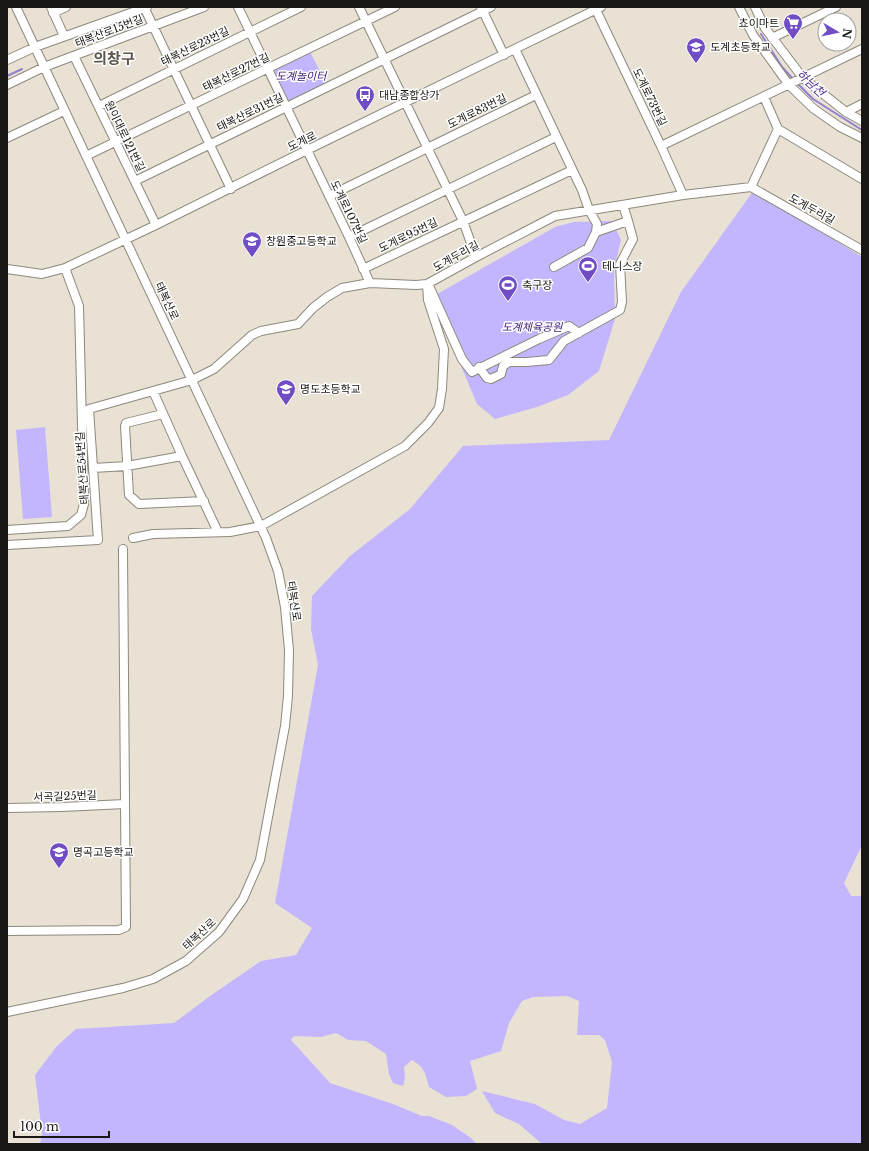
<svg xmlns="http://www.w3.org/2000/svg" width="869" height="1151" font-family="'Libre Baskerville','Noto Sans KR',serif">
<style>
.green{fill:#c3b6fe}
.lines{fill:none;stroke-linecap:round;stroke-linejoin:round}
.stream{stroke:#9180cf;stroke-width:2}
.minor-casing{stroke:#8e887d;stroke-width:10}
.minor{stroke:#fff;stroke-width:8}
.labels{text-anchor:middle;dominant-baseline:central;stroke-width:3;stroke-linejoin:round;paint-order:stroke}
.poi-label{font-size:11px;fill:#191713;stroke:#fff;text-anchor:start}
.street-label{font-size:11px;fill:#191713;stroke:#fff}
.park-label{font-size:11px;font-style:italic;fill:#3a1875;stroke:#fff}
.water-label{font-size:12px;font-style:italic;fill:#4d308e;stroke:#fff}
.district-label{font-size:15px;font-weight:bold;fill:#5b564b;stroke:#fff}
</style>
<rect width="100%" height="100%" fill="#e8e1d4"/>
<path class="green" d="M310,52l16,31 -38,19 -14,-32z
M754,190l108,67v588l-18,38 7,13h11v248h-320l-23,-20 -24,-11 -13,-22 53,13 29,16 16,4 27,-16 5,-46 -7,-22 -6,-5h-22l2,-34 -12,-5 -34,1 -11,4 -13,22 -8,28 -31,10 7,28 -11,7 -20,1 -17,-10c-4,-15 -4,-19 -17,-27l-8,7 1,11 -2,8 -10,-3 -4,-9 -3,-20 -20,-13 -18,-1 -12,-7 -15,4 -27,-1 -3,4 39,43 63,21 29,12h7l23,9 19,13 6,6h-437l2,-11 -7,-58 22,-29 19,-17 98,-6 36,-27 51,-35 35,-6 16,-27 -37,-25 43,-238 -7,-36 1,-33 38,-40 60,-47 53,-63 146,-6 72,-148z
M612,221l9,19 -7,30 1,49 -16,52 -31,24 -31,12 -42,12 -18,-15 -45,-107 123,-70 19,-5z
M45,427l7,90 -29,2 -7,-89z"/>
<g class="lines">
<path class="stream" d="M761,34l21,33 12,13
M7,76l15,-7
M797,83l16,16 49,31"/>
<g class="minor-casing">
<path id="minor" d="M51,7l13,29
M144,7l87,182
M238,7l111,230 21,46
M359,7l104,214 13,36
M481,7l23,48
M739,7l14,28 36,50 25,24 26,18 22,11
M755,7l10,21 38,50 43,34 16,9
M596,10l65,136 22,49
M53,13l13,-6
M772,38l64,-31
M515,49l67,141 7,20 8,14 -1,8 -8,16 -34,19
M74,56l82,169
M7,60l28,-13 112,-40
M7,85l37,-18 160,-60
M764,97l14,32 84,50
M99,106l202,-99
M846,112l16,-8
M7,138l57,-27
M661,146l201,-97
M86,156l309,-149
M135,181l356,-174
M751,187l27,-58
M329,196l207,-101
M596,232l32,-11
M349,237l207,-100
M7,269l35,5 23,-6 91,-43 151,-75 294,-143
M363,269l209,-99
M429,286l33,73 10,13 67,-33 30,-13 10,7
M479,367l8,11 4,1 10,-5 2,-8 6,-4h17l23,-2 15,-19 56,-31 2,-8 -2,-38 13,-25 -5,-18 -5,-16
M163,414l-37,9 -1,3 4,69 10,9 65,-3
M182,456l36,76
M93,468l34,-2 55,-10 -29,-65
M7,530l61,-4 13,-11 3,-11 -5,-198 -14,-38
M133,538l20,-4 77,-2 31,-6 144,-80 23,-23 11,-15 3,-19 2,-40 -16,-49 -1,-16
M7,545l91,-5 -9,-131 103,-29 22,-11 38,-34 9,-4 37,-7 15,-16 14,-11 15,-9 28,-5 46,2 11,-1 49,-27 79,-41 128,-21 68,-8 111,63
M7,808l55,-1 63,-3
M7,931l112,-1 7,-3 -3,-378
M7,1012l116,-24 30,-9 33,-18 33,-29 24,-33 17,-39 25,-134 3,-30 1,-46 -4,-43 -7,-36 -12,-33 -250,-531"/>
</g>
<use href="#minor" class="minor"/>
</g>
<defs>
<g id="supermarket-pin" transform="scale(1)"><path d="M0 17L-7.5 6A9.5 9.5 0 1 1 7.5 6Z" fill="#704cc5" stroke="#fff"/><path d="M-6-5.5h2.5l.6 2H6L4.5 2H-2.5L-4.4-4H-6ZM-1.5 3.2a1.3 1.3 0 1 0 .1 0ZM3 3.2a1.3 1.3 0 1 0 .1 0Z" fill="#fff"/></g>
<g id="school-pin" transform="scale(1)"><path d="M0 17L-7.5 6A9.5 9.5 0 1 1 7.5 6Z" fill="#704cc5" stroke="#fff"/><path d="M0-5L7-2L0 1L-7-2ZM-4 1L0 2.5L4 1V4Q0 6-4 4Z" fill="#fff"/></g>
<g id="bus-pin" transform="scale(1)"><path d="M0 17L-7.5 6A9.5 9.5 0 1 1 7.5 6Z" fill="#704cc5" stroke="#fff"/><path d="M-5-6H5V4H4V6H2V4H-2V6H-4V4H-5ZM-3.5-4V0h7V-4ZM-3.5 1.2v1.5H-2V1.2ZM2 1.2v1.5H3.5V1.2Z" fill="#fff"/></g>
<g id="stadium-pin" transform="scale(1)"><path d="M0 17L-7.5 6A9.5 9.5 0 1 1 7.5 6Z" fill="#704cc5" stroke="#fff"/><path d="M0-5a6.5 5 0 1 0 0 10a6.5 5 0 1 0 0-10ZM-3.5-1.8h7v3.6h-7Z" fill="#fff"/></g>
</defs>
<g fill-rule="evenodd">
<use href="#supermarket-pin" x="793" y="23"/>
<use href="#school-pin" x="696" y="47"/>
<use href="#bus-pin" x="365" y="95"/>
<use href="#school-pin" x="252" y="241"/>
<use href="#stadium-pin" x="588" y="266"/>
<use href="#stadium-pin" x="508" y="285"/>
<use href="#school-pin" x="286" y="389"/>
<use href="#school-pin" x="59" y="852"/>
</g>
<g class="labels">
<g class="poi-label">
<text x="779" y="23" text-anchor="end">쵸이마트</text>
<text x="710" y="47">도계초등학교</text>
<text x="379" y="95">대남종합상가</text>
<text x="266" y="241">창원중고등학교</text>
<text x="602" y="266">테니스장</text>
<text x="522" y="285">축구장</text>
<text x="300" y="389">명도초등학교</text>
<text x="73" y="852">명곡고등학교</text>
</g>
<g class="street-label">
<text transform="translate(109 31) rotate(-21)">태복산로15번길</text>
<text transform="translate(195 46) rotate(-26)">태복산로23번길</text>
<text transform="translate(236 72) rotate(-26)">태복산로27번길</text>
<text transform="translate(650 97) rotate(64)">도계로73번길</text>
<text transform="translate(477 111) rotate(-26)">도계로83번길</text>
<text transform="translate(250 112) rotate(-26)">태복산로31번길</text>
<text transform="translate(125 136) rotate(64)">원이대로121번길</text>
<text transform="translate(302 141) rotate(-26)">도계로</text>
<text transform="translate(812 209) rotate(29)">도계두리길</text>
<text transform="translate(349 212) rotate(64)">도계로107번길</text>
<text transform="translate(408 235) rotate(-26)">도계로95번길</text>
<text transform="translate(456 256) rotate(-29)">도계두리길</text>
<text transform="translate(167 301) rotate(65)">태복산로</text>
<text transform="translate(82 468) rotate(-94)">태복산로54번길</text>
<text transform="translate(294 601) rotate(81)">태복산로</text>
<text transform="translate(65 796) rotate(-2)">서곡길25번길</text>
<text transform="translate(199 934) rotate(-43)">태복산로</text>
</g>
<g class="park-label">
<text x="301" y="76">도계놀이터</text>
<text x="532" y="327">도계체육공원</text>
</g>
<g class="water-label">
<text transform="translate(811 83) rotate(43)">하남천</text>
</g>
<g class="district-label">
<text x="114" y="58">의창구</text>
</g>
</g>
<rect width="869" height="1151" fill="none" stroke="#191713" stroke-width="16"/>
<g transform="translate(837 32) rotate(99)"><circle r="19" fill="#ffffff" stroke="#a3a2a1"/>
<path d="M0-3L7 15L0 10L-7 15Z" fill="#704cc5"/>
<text y="-6" font-size="11" font-weight="bold" text-anchor="middle" fill="#191713">N</text>
</g>
<path d="M14 1131v6h95v-6" fill="none" stroke="#191713" stroke-width="2"/>
<text x="20" y="1131" font-size="12" fill="#191713" stroke="#ffffff" stroke-width="3" paint-order="stroke">100 m</text>
</svg>
